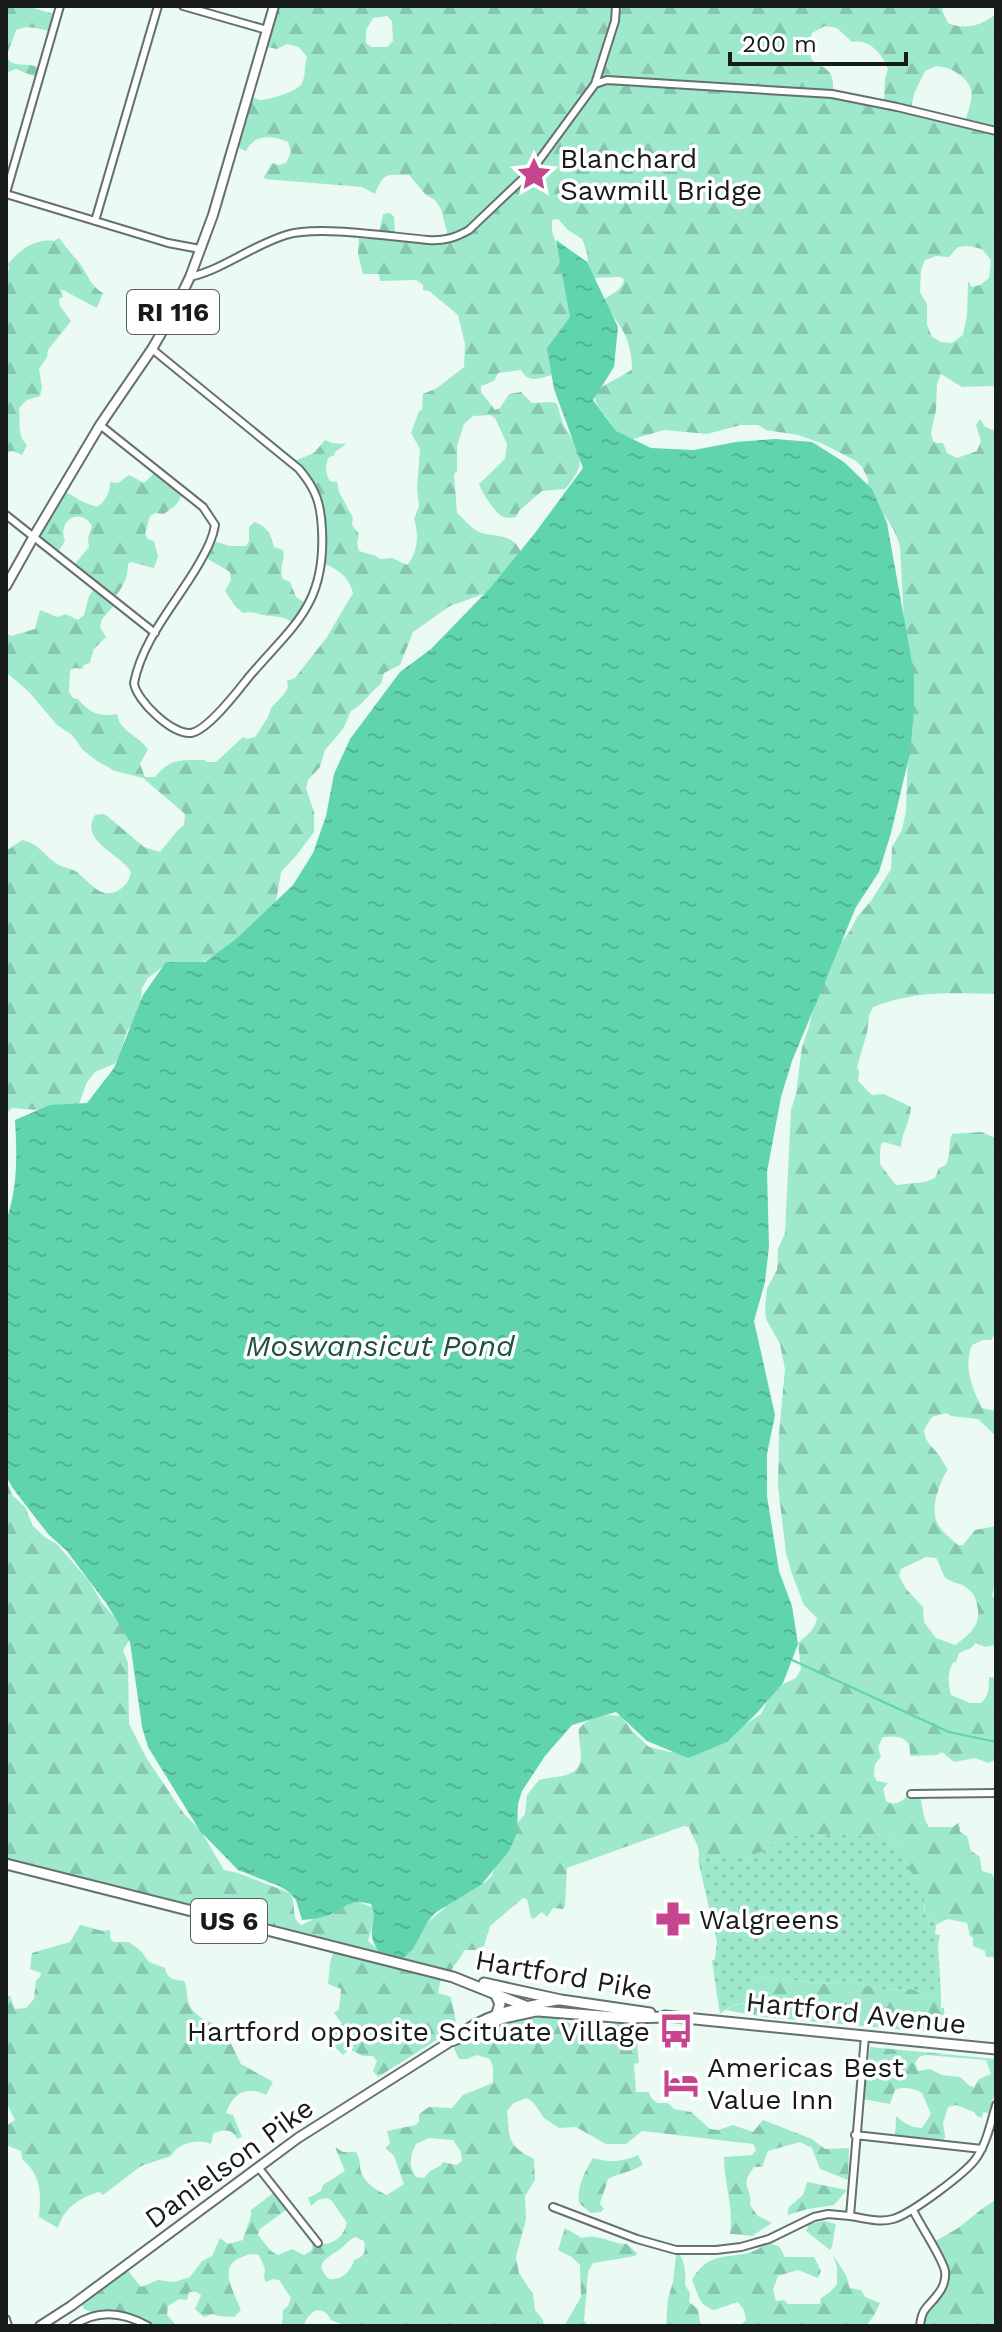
<svg xmlns="http://www.w3.org/2000/svg" width="1002" height="2332" font-family="'Work Sans',sans-serif">
<style>
.forest{fill:url(#forest-firs);fill-rule:evenodd}
.park{fill:url(#park-dots)}
.water{fill:url(#water-ripples)}
.lines{fill:none;stroke-linecap:round;stroke-linejoin:round}
.stream{stroke:#60d4ad;stroke-width:2}
.minor-casing{stroke:#65716c;stroke-width:10}
.major-casing{stroke:#65716c;stroke-width:12}
.highway-casing{stroke:#65716c;stroke-width:13}
.minor{stroke:#fff;stroke-width:6}
.major{stroke:#fff;stroke-width:8}
.highway{stroke:#fff;stroke-width:9}
.labels{text-anchor:middle;dominant-baseline:central;stroke-width:7;stroke-linejoin:round;paint-order:stroke}
.shield{fill:#fff;stroke:#5d5f5e;stroke-width:2}
.shield-label{font-size:26px;font-weight:bold;fill:#171b19}
.poi-label{font-size:28px;fill:#171b19;stroke:#fff;text-anchor:start}
.street-label{font-size:28px;fill:#171b19;stroke:#fff}
.water-label{font-size:30px;font-style:italic;fill:#1f5040;stroke:#fff}
</style>
<defs>
<pattern id="forest-firs" width="22" height="20" patternUnits="userSpaceOnUse" patternTransform="scale(2)"><rect width="22" height="20" fill="#9ee8cb"/><path d="M5 1l3.5 6h-7zM16 11l3.5 6h-7z" fill="#87c6ae"/></pattern>
<pattern id="park-dots" width="8" height="8" patternUnits="userSpaceOnUse" patternTransform="scale(2)"><rect width="8" height="8" fill="#9ee8cb"/><path d="M2 2h.1M6 6h.1" fill="none" stroke="#87c6ae" stroke-width="1.8" stroke-linecap="round"/></pattern>
<pattern id="water-ripples" width="26" height="14" patternUnits="userSpaceOnUse" patternTransform="scale(2)"><rect width="26" height="14" fill="#60d4ad"/><path d="M2 4q2-2 4 0t4 0M15 11q2-2 4 0t4 0" fill="none" stroke="#53b594"/></pattern>
</defs>
<rect width="100%" height="100%" fill="#ecfaf4"/>
<path class="forest" d="M6,6h20l31,9 -4,17c-13,-3 -25,-8 -37,-2 -2,7 -5,13 -7,19 -6,17 10,15 21,16 2,0 10,3 13,4l-5,9 -22,-9 -10,4z
M273,6h670l-1,4 6,13c17,7 32,3 47,-8l1,-5v376l-34,1 -21,-13 -4,10 -1,26 -5,23 2,8 4,2h6l4,10 10,5 20,-7 4,-10 -5,-16 4,-6 5,8 11,4v563c-46,-1 -79,-4 -123,13l-4,9 -2,17 -10,34 2,4 -1,10 14,14 12,-1 27,13c-1,15 -9,25 -10,40l-17,-5 -3,2c-1,3 -1,15 -1,20l16,21 29,-3 10,-4 4,-10 7,-3c5,-11 2,-21 6,-31l29,-2 15,6v194l-5,8h-8l-11,5c-9,21 0,43 10,63l14,3v25l-18,-17 -27,-3 -5,-3 -14,4 -8,13c1,14 10,17 17,28 2,4 4,8 7,11 -5,7 -8,16 -11,25 -7,27 1,34 21,51h5l12,-15 21,-4v52l-4,18 4,3 -1,46 -10,2 -9,-4 -5,5 -12,5 -3,9 -3,1c-6,10 -5,21 -2,32l19,8h11c8,-7 8,-16 8,-26l7,1v81l-7,4 -14,-5 -21,4 -12,-10 -5,3 -27,1c2,-18 -11,-21 -27,-19l-5,10 3,10 -6,7 -1,12 3,5 11,2 -5,6 3,12c9,5 14,2 21,-5h13l5,24 4,7h24l6,-5 1,10 7,4 4,15 9,6 2,14 10,3 4,7v76h-10l-1,-6 -12,-5v-8l-3,-2 -3,-13 -19,-4 -9,4 -14,-7v-11l-27,-60 -10,-8c-33,0 -67,-4 -100,2 -12,1 -22,13 -34,16 -15,4 -44,0 -56,5 4,-13 -5,-20 -9,-33l-5,-1 -117,42 -2,38 -2,3 -10,-1 -6,9 -5,-5 -9,7 -2,-2 -4,-18 -4,-1 -33,28 -6,20 -9,4h-11c-4,12 -12,14 -15,27h-8l-3,16 13,4 6,30 -79,50 -5,-6 4,-10 -4,-5h-10l-14,-7 -6,6 -8,-8 -7,3 -3,-10 2,-10 11,-3 4,-4 -8,-10 5,-4 2,-20 -13,-5 2,-21 4,-13 -328,-84v-386l6,15 13,12 8,19 13,12 11,6 32,37 13,22 26,30 1,8 -6,9 5,13 1,61 18,35 37,55 17,17 23,39 14,3 52,20c7,11 0,25 11,32 19,-7 34,-24 56,-23 6,1 14,5 20,7l-9,32 16,14 19,2 16,-28 26,-21 3,-10 36,-15 7,-6 25,-53 9,-10 2,-19 12,-15c16,-5 41,0 42,-24 0,-9 -3,-18 -2,-27 11,-14 25,-15 42,-13l11,15 17,16 21,5h16l51,-22 24,-16 9,-18 9,-10 17,-8 5,-9 -3,-26c8,-7 18,-14 19,-25l-13,-13 -12,-31 -6,-21 -8,-67 1,-52 6,-65 -5,-25 -14,-25 -1,-9 2,-22 10,-18 1,-21 7,-16 6,-123 5,-16 6,-47 7,-20 6,-29 16,-31 8,-22 11,-14 7,-14 14,-16 20,-32 1,-22 10,-17 4,-19 3,-92 -9,-173c-8,-24 -13,-30 -33,-45l1,-22 -6,-12 -6,-6 -35,-18 -23,-8 -32,-5 -8,-5h-17l-34,9 -43,-4 -41,12c-6,-9 -12,-18 -18,-27 -9,-11 -17,-20 0,-30 9,-6 19,-9 27,-16 0,-16 -4,-33 -14,-46 -6,-9 -11,-14 -16,-23 8,-5 21,-10 22,-21l-5,-2 -34,1c5,-13 3,-26 -3,-39l-14,-9 -10,-11 -6,1v11l22,69 -10,51 -12,24c-12,3 -24,9 -31,-5l-23,3 -4,8 -13,5v6l14,18 5,-2 9,-14 12,-2 11,11 20,-1 5,2c3,8 4,18 9,25 16,27 21,34 -1,60l-23,2 -23,20 -3,6c-3,1 -10,1 -13,0 -7,-3 -22,-25 -24,-33l26,-25 2,-15 -12,-26 -5,-3 -17,1 -9,8 -7,22v25l-3,3 3,39c6,5 13,14 20,18 16,8 37,0 44,22l-23,36 -48,17 -37,26 -13,33 -16,8 -3,11c-11,8 -18,21 -30,27l-8,18 -18,21 -5,17 -12,13 -2,9 8,23v20l-18,24 -15,16 -4,24 -9,33 -29,21 -29,8 -18,10 -23,-6 -21,16 -6,10 -3,27 -12,16 -9,28 -4,5 -19,8 -8,10 -10,27 -39,1 -26,-2 -6,6v-263l16,-11c16,3 22,15 35,24 5,3 12,4 18,7 13,8 24,29 42,20 8,-4 12,-10 14,-19 -11,-19 -52,-30 -36,-57l7,-1 4,1 38,32 16,5 17,-21 7,-6 1,-11 -42,-36 -28,-7 -18,-10 -14,-11 -11,-15 -15,-10 -28,-33 -23,-20v-39l5,3 24,-7 5,-19 17,7 9,-3 12,6 6,-5 5,-19 7,-10 -22,-21 15,-18 -1,-9 4,-12c-13,-20 -35,-5 -27,15l-7,11 -24,-15 29,-47 20,12 14,5c8,-5 14,-16 13,-25l8,1 11,-8 15,8 14,-14 26,23 -8,13 -12,9 -9,-1 -5,3 -5,18 3,5 6,2 4,16 -4,11 -23,-6 -3,2c0,14 -5,23 -14,34l3,4 -15,17 -2,8 6,10 -13,13 -3,13 -6,2 -2,4 -7,-1 -5,2 -1,22 4,6 5,1c12,14 20,18 39,15 2,17 22,22 31,35l-8,15 5,13h10c16,-19 25,-17 49,-17l3,2h9l27,-25 4,2 8,-2 13,-20 3,-9 14,-15 3,-6 -1,-6 8,-3 32,-41 26,-44c-4,-17 -16,-24 -30,-30l-3,-60 -28,-41 22,-9 11,-13 7,3 14,1 -12,9 1,2 -6,2c-4,7 -4,17 1,24l7,1 2,10 14,26 -1,7 7,9 -2,9 2,8 17,5 4,3 12,-1 15,7c11,-12 12,-32 7,-46l5,-13 -2,-19 3,-38 -9,-16 8,-22 3,-1 1,-16 14,-6 27,-21 1,-23 -7,-29 -29,-24 -6,-1v-5l-7,-5 -36,1 -1,-7h-16l-5,-20 1,-17 19,1 5,-24 7,-1 4,4 1,22 51,3 3,-2 -8,-31 -6,-9 -9,-5 -17,-20c-23,0 -25,-3 -34,19l-13,-7 -97,-8 -1,-2 8,-14 7,2 7,-2 5,-11 -3,-10c-16,-6 -33,-9 -42,9l-12,-5 13,-50c5,1 9,3 13,4 9,0 39,-9 42,-17 4,-8 2,-17 5,-26l-8,-10 -12,-3 -10,5 -14,-3zM387,16l5,5 1,20 -6,6h-16l-5,-4v-13l7,-12zM825,26l12,2 15,14c18,-3 30,12 36,27l-3,9 -1,24 -51,-9c1,-21 -3,-22 -21,-33l-5,-14 5,-13zM936,66c10,1 16,3 24,9 19,15 10,27 5,47l-54,-13 3,-15 11,-23zM968,246l14,3 9,11 -2,18 -9,7 -8,2 -4,-6 -1,34 -4,20 -11,8 -11,-1 -9,-5 -5,-12v-21l-7,-12 1,-22 4,-10 11,-4 13,1 9,-10zM926,1557l10,1c4,6 5,12 8,18 5,7 16,6 23,12 9,7 9,12 11,22 2,16 -10,26 -23,35l-19,-7 -12,-16 -1,-15 -17,-18 -7,-13 2,-7z
M59,238c6,8 11,14 18,22 10,11 12,25 26,33l-6,15 -36,-19 2,8 -4,2 1,7 11,15 -23,29 -1,7 -8,12 3,18 -2,9 -13,4 -8,8c2,12 -3,27 8,37l-5,10 -9,-4 -7,1v-176l3,-7 -1,-5c10,-13 27,-26 46,-23z
M254,522c13,4 17,12 20,25l9,3c3,9 -5,20 0,29l7,3 6,15 11,7 -11,20c-17,-10 -17,-6 -33,-9 -9,-2 -11,-4 -20,-2l-8,-7 -10,-15 6,-11 -1,-8 -27,-16 8,-16 18,6h17l3,-5v-14z
M80,1925l23,6 7,-1v8l3,4h16l12,9 8,11 16,6c2,11 8,12 19,13 4,7 2,11 4,19 3,16 21,22 35,27l18,37 32,18 -7,13c-19,-10 -33,-2 -40,18l7,2 9,22 -5,2c-4,-11 -15,-10 -24,-5l-2,10c-12,-6 -34,-1 -40,12l-30,10 -38,29 -4,-3c-20,6 -35,16 -41,36l-19,-11c2,-24 3,-41 -17,-58l-1,-8 -15,-6v-19l9,-6 -9,-18v-106h4l5,13 11,-1 8,-9 2,-19 4,-3 1,-4 -11,-4 2,-16 38,-11z
M763,1977l64,7 24,-3 32,9 29,-1 18,7 11,-2v14h3l1,16 -15,8 -166,-15 -38,-7c16,-12 23,1 26,-26z
M556,2015l24,14 20,-1 16,-7 19,2 4,40 -5,1 2,28h13l2,6 6,5h11l6,6 17,3 19,17 8,1 15,-5 20,7 10,-12 49,19 13,10 24,-1 -1,32 -28,-11 -8,-21 -12,-6 -32,9 -6,16h-8c-16,21 -1,20 -4,38l8,11 14,7 -20,13 -22,-2c4,-26 -6,-51 -6,-77l28,-2 4,-5 -3,-6 -111,-13 -16,13h-20l-30,-17 -17,1 -15,-10 -11,-16 -7,-4 -12,5 -7,8c3,28 -1,34 27,48l1,21 -10,16 1,23 -10,38 3,16 14,21 2,16 8,10 1,6h-198l-15,-6c-9,-18 -24,-8 -27,6h-22l1,-16 5,-4 3,-8 -12,-18 -6,-1 -7,3 -2,-4 1,-9 -6,-14c-9,-2 -12,0 -19,3 -23,9 -5,36 1,52l-7,7 -16,-1 -5,-2 -9,3 -9,-8 6,-14 -5,-3h-7l-2,8 -8,-1 -11,7 -1,9 8,9 -1,2h-41l2,-6 -44,-6 -1,-3 -6,-2 -3,-8 45,-33 15,19 17,-7 16,2 16,-5 12,-16 10,-5 8,-18 8,6 15,-4c2,-11 9,-20 8,-30l26,-20 13,17 -30,22 -2,6 13,16 7,4 14,-6 12,6 8,-5 1,-13 8,7c14,0 22,-7 26,-21l-15,-22 -5,-3 -9,2 -7,6 -3,-8 13,-7 2,-6 22,-14 -10,-24 8,5h13c5,8 3,12 5,20 4,11 16,19 26,23l17,-11 -10,-28 -8,-8 4,-5 -3,-12 29,-6 3,-4v-7l10,-7 23,1 11,-13 30,-12v-15l-3,-9 -13,-4 -10,4h-8l-5,-11c36,-21 61,-31 102,-33zM429,2138l24,2 8,12 1,9 -5,4 -14,-3 -3,4 -10,5 -6,7 -8,-1c-8,-12 -6,-21 0,-33zM355,2237l9,4c2,11 1,15 -10,19 -3,11 -12,21 -25,19 -17,-16 -1,-21 11,-30 6,-4 7,-8 15,-12z
M870,2047l126,12v31l-8,23 -5,-1 -1,6 -5,-2 -3,-4 -18,-7 -8,2 -5,16 2,13 -3,11 -47,-7 1,-24c9,7 12,11 26,12l9,-14 -9,-21c-7,-4 -19,-7 -27,-3l-5,14 -28,-5zM925,2055l61,5 5,14 -12,5 -5,8 -4,-1 -10,-9 -18,-2 -12,-6 -12,2 -3,-8 4,-6z
M638,2155l5,10c-12,7 -24,8 -35,14 -2,9 -6,16 -8,25l4,5 -3,3 -10,1 -12,-10c-2,-17 5,-30 14,-45 17,5 29,4 45,-3z
M807,2182l40,8 -13,15 -26,4 -21,6 2,-8 14,-12z
M996,2200v126h-75c6,-41 39,-33 8,-81 9,-6 20,-11 29,-17 14,-10 23,-20 38,-28z
M825,2221l11,3 -4,23 -2,3 -24,-19 3,-7z
M565,2228l17,10c17,-5 29,6 45,6l10,9 -2,3 -42,7 -5,9 -4,49 5,5h-25l17,-29 -1,-32 -8,-8 -14,-7z
M767,2243l12,3 6,11h29l7,14 -3,7 -20,-8 -20,6 -5,14 3,11 8,-1 4,4h32l1,-6 9,-6 7,-8v-17l-4,-12 13,20 4,13 11,2 4,7 15,6 -6,13 -6,7 1,3h-129l6,-6 -2,-10 -6,-8 -24,8c-16,-5 -16,-17 -22,-30 21,-37 48,-14 75,-37z
M676,2255h4c5,8 6,21 5,30l5,8 -1,9 9,7 2,13 3,4h-37l2,-27 5,-17z"/>
<path class="park" d="M817,1834l71,3 10,8 26,54 1,17 14,7 -3,2 -1,9 5,1 -2,10 3,49 -11,2 -18,-7 -29,1 -32,-9 -24,3 -64,-7 -11,7c-3,26 -2,14 -20,22 -5,2 -8,5 -12,8l-8,-53 3,-2 2,-17 -19,-82c10,-4 38,-3 52,-4 13,-3 23,-13 35,-18 10,-3 22,-3 32,-4z"/>
<path class="water" d="M556,240l31,22 31,65 -4,40 -21,33 23,31 35,17 43,2 42,-8 39,-3 37,3 32,20 28,27 15,34 27,151v36l-4,43 -19,80 -12,39 -23,35 -64,154 -11,36 -14,75 2,74 -4,36 -11,39 21,94 -8,39v42l12,75 13,35 6,38 -15,39 -27,31 -29,28 -39,16 -41,-17 -31,-29 -44,13 -27,31 -23,35 -4,13 -1,29 -8,18 -27,33 -47,29 -7,8 -15,28 -10,9 -24,-6c-16,-24 1,-28 -8,-48 -25,-7 -28,8 -49,13 -6,2 -13,2 -20,3l-6,-20 -7,-8 -10,-6 -41,-16 -38,-39 -52,-84 -6,-20 -12,-85 -24,-39 -40,-53 -17,-15 -15,-19 -22,-29 -6,-11v-255c12,-33 11,-66 9,-101l35,-15 37,-2 27,-35 29,-73 23,-33h39l31,-23 57,-54 20,-32 13,-37 8,-42 16,-35 50,-67 31,-23 60,-62 44,-54 48,-65 -29,-79 -7,-41 23,-31z"/>
<g class="lines">
<path class="stream" d="M792,1660l157,72 47,10"/>
<g class="minor-casing">
<path id="minor" d="M183,6l84,24
M595,84l20,-63 1,-15
M6,193l54,-187
M6,194l162,49 32,6
M95,221l63,-215
M190,277c34,-8 63,-32 96,-42 33,-10 106,2 142,5 16,1 27,-2 41,-10l63,-60 63,-86 12,-4 225,14 65,13 99,24
M100,425l103,82 12,18c-2,13 -8,24 -14,35 -22,40 -58,77 -67,123 2,17 38,52 57,50 17,-3 46,-41 57,-55 44,-52 78,-72 74,-148 -1,-26 -6,-41 -23,-61l-147,-120
M6,515l149,118
M911,1794l85,-1
M865,2036l-15,180c13,2 29,7 43,3 16,-4 75,-47 84,-62 10,-15 14,-35 19,-52
M855,2135l127,14
M258,2167l60,76
M553,2207l84,32 39,11h40l25,-3 28,-8 45,-22 14,-3 22,2
M913,2210c7,15 29,47 32,61 1,8 -2,17 -7,23 -10,14 -16,13 -18,32
M6,2319l2,7
M73,2326c24,-17 50,-14 75,0"/>
</g>
<g class="major-casing">
<path id="major" d="M6,586l28,-50 66,-111 52,-76 18,-31 20,-41 23,-62 61,-209
M453,2041l49,-22 36,-8
M40,2326l31,-20 227,-168 150,-95c33,-29 70,-36 112,-43"/>
</g>
<g class="highway-casing">
<path id="highway" d="M6,1864l447,113 85,34 90,7 39,-1
M484,1983l77,17 89,13
M495,1993l5,11 -3,9
M665,2016l331,33"/>
</g>
<use href="#minor" class="minor"/>
<use href="#major" class="major"/>
<use href="#highway" class="highway"/>
</g>
<defs>
<g id="sight-bare" transform="scale(2.76)"><path d="M0-6L1.8-2.2L6-1.7L2.9 1.2L3.7 5.4L0 3.3L-3.7 5.4L-2.9 1.2L-6-1.7L-1.8-2.2Z" fill="#c6458f" stroke="#fff" stroke-width="2.5" paint-order="stroke"/></g>
<g id="pharmacy-bare" transform="scale(2.76)"><path d="M-2-6h4v4h4v4h-4v4h-4v-4h-4v-4h4Z" fill="#c6458f" stroke="#fff" stroke-width="2.5" paint-order="stroke"/></g>
<g id="bus-bare" transform="scale(2.76)"><path d="M-5-6H5V4H4V6H2V4H-2V6H-4V4H-5ZM-3.5-4V0h7V-4ZM-3.5 1.2v1.5H-2V1.2ZM2 1.2v1.5H3.5V1.2Z" fill="#c6458f" stroke="#fff" stroke-width="2.5" paint-order="stroke"/></g>
<g id="hotel-bare" transform="scale(2.76)"><path d="M-6-4.5h1.5V1H6V5H4.5V3h-9V5H-6ZM-4 0a1.8 1.8 0 1 1 3.6 0ZM.5 0V-2.5h3Q6-2.5 6 0Z" fill="#c6458f" stroke="#fff" stroke-width="2.5" paint-order="stroke"/></g>
</defs>
<g fill-rule="evenodd">
<use href="#sight-bare" x="534" y="174"/>
<use href="#pharmacy-bare" x="673" y="1919"/>
<use href="#bus-bare" x="676" y="2031"/>
<use href="#hotel-bare" x="681" y="2083"/>
</g>
<g class="labels">
<g class="shield">
<rect x="127" y="290" width="92" height="44" rx="6"/>
<rect x="191" y="1899" width="76" height="44" rx="6"/>
</g>
<g class="shield-label">
<text x="173" y="312">RI 116</text>
<text x="229" y="1921">US 6</text>
</g>
<g class="poi-label">
<text x="560" y="158">Blanchard<tspan x="560" dy="32">Sawmill Bridge</tspan></text>
<text x="699" y="1919">Walgreens</text>
<text x="650" y="2031" text-anchor="end">Hartford opposite Scituate Village</text>
<text x="707" y="2067">Americas Best<tspan x="707" dy="32">Value Inn</tspan></text>
</g>
<g class="street-label">
<text transform="translate(564 1975) rotate(10)">Hartford Pike</text>
<text transform="translate(856 2013) rotate(6)">Hartford Avenue</text>
<text transform="translate(229 2163) rotate(-36)">Danielson Pike</text>
</g>
<g class="water-label">
<text x="380" y="1345">Moswansicut Pond</text>
</g>
</g>
<rect width="1002" height="2332" fill="none" stroke="#171b19" stroke-width="16"/>
<path d="M730 52v12h176v-12" fill="none" stroke="#171b19" stroke-width="4"/>
<text x="742" y="52" font-size="24" fill="#171b19" stroke="#ffffff" stroke-width="6" paint-order="stroke">200 m</text>
</svg>
